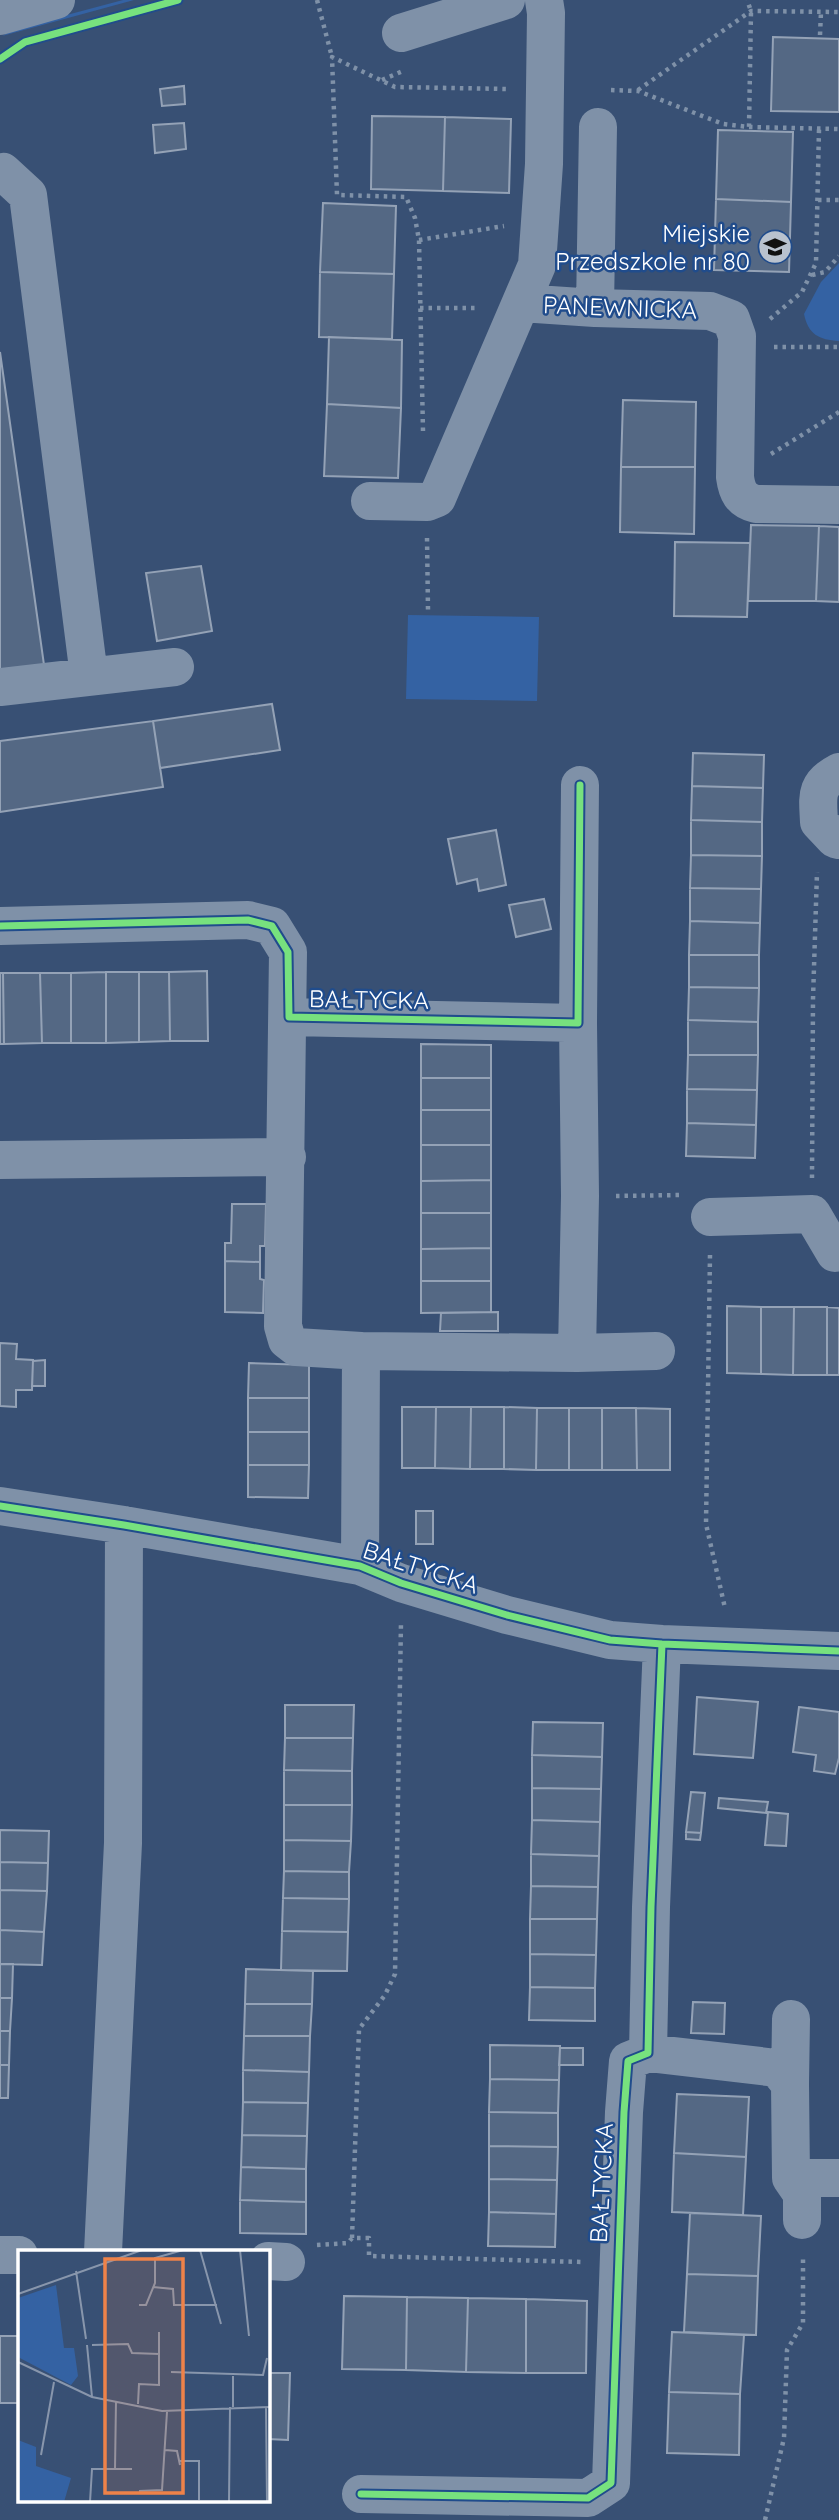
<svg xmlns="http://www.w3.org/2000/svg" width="839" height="2520" font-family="Quicksand,sans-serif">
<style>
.green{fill:#3462a3}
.building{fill:#546884;stroke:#94a2b6;stroke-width:2}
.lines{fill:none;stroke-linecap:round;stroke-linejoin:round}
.path{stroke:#7f91a8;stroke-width:4.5;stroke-dasharray:3.5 5;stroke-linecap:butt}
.minor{stroke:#7f91a8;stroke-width:38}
.cycleway-casing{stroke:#204c8c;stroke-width:11}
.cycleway{stroke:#77e17e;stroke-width:7}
.labels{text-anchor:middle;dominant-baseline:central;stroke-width:5;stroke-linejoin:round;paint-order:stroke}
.poi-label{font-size:24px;fill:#fff;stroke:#204c8c;text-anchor:end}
.street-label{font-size:24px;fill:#fff;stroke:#204c8c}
.inset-road{fill:none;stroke:#8896ac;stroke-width:2}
.view{fill:#ee8249;fill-opacity:0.15;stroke:#ee8249;stroke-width:3.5}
.inset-edge{fill:none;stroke:#fff;stroke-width:3.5}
</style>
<rect width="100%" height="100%" fill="#385074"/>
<path class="green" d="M123,0h11l-132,36 16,-8z
M839,263v78c-20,-1 -31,-7 -35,-27l17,-32z
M408,615l131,2 -2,84 -131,-2z"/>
<path class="building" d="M773,37l66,2v73l-68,-1z
M184,86l1,18 -23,2 -2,-17z
M372,116l73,1 -2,74 -72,-2z
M445,117l66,2 -2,74 -66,-2z
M184,123l2,26 -31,4 -2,-28z
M718,130l75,2 -2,70 -75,-3z
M716,199l75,3 -2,70 -75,-2z
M323,203l73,3 -2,68 -74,-2z
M320,272l74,2 -2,65 -73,-2z
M329,337l73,3 -1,68 -74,-4z
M0,352l45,320 -45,6z
M623,400l73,2 -1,65h-74z
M327,404l74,4 -3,70 -74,-2z
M621,467h74l-1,67 -74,-2z
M751,525l68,1 -3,75h-68z
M819,526l20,1v75l-23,-1z
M675,542l75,1 -3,74 -73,-1z
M201,566l11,65 -55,10 -11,-68z
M272,704l8,46 -120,18 -7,-47z
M153,721l10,66 -163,25v-71z
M693,753l71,2 -1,33 -71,-2z
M692,786l71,2 -1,34 -71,-2z
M691,820l71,2v34l-71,-1z
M496,830l10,55 -27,6 -2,-12 -20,5 -9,-45z
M691,855l71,1 -1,33 -71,-1z
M690,888l71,1 -1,34 -70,-2z
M544,899l7,30 -35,8 -7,-32z
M690,921l70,2 -1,32h-70z
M689,955h70v33l-70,-1z
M207,971l1,70h-38l-1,-69z
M106,972v71h-35v-70z
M106,972h33v70l-33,1z
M139,972h30l1,69 -31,1z
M0,973h3l1,71h-4z
M3,973h37l2,70 -38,1z
M40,973h31v70h-29z
M689,987l70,1 -1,34 -70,-2z
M688,1020l70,2v33h-70z
M421,1044l70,1v33h-70z
M688,1055h70l-1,35 -70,-1z
M421,1078h70v32h-70z
M687,1089l70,1 -1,35 -69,-2z
M421,1110h70v35h-70z
M687,1123l69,2 -1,33 -69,-2z
M421,1145h70v35l-70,1z
M491,1180v33h-70v-32z
M232,1204h34l-1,42h-5v16l-35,-1v-18h6z
M421,1213h70v35l-70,1z
M491,1248v33h-70v-32z
M225,1261l35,1v17l4,1 -1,33 -38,-1z
M421,1281h70v31l-70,1z
M727,1306l34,1v67l-34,-1z
M761,1307h33l-1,68 -32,-1z
M794,1307h33v68h-34z
M827,1307l12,1v67h-12z
M498,1312v19h-58l1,-18z
M0,1343l17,1 -1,15 17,1 -1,30h-16v17l-16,-1z
M45,1360v26h-13l1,-25z
M249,1363l60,2v33h-61z
M248,1398h61v34h-61z
M402,1407h34l-1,61h-33z
M436,1407h35l-1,62 -35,-1z
M471,1407h33v62h-34z
M504,1407l33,1 -1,62 -32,-1z
M537,1408h32v62h-33z
M569,1408h33v62h-33z
M602,1408h34l1,62h-35z
M636,1408l34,1v61h-33z
M248,1432h61v33h-61z
M248,1465h61l-1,33 -60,-1z
M416,1511h17v33h-17z
M697,1697l61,5 -5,56 -59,-4z
M285,1705h69l-1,33h-68z
M799,1707l40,5v46l-4,16 -21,-3 2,-16 -23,-3z
M533,1722l70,1 -1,34 -70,-2z
M285,1738h68l-1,33 -68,-1z
M532,1755l70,2 -1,32 -69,-1z
M284,1770l68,1v34h-68z
M532,1788l69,1 -1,33 -68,-2z
M691,1792l14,1 -4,40 -15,-1z
M719,1798l49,4 -2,11 -48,-5z
M284,1805h68l-1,36 -67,-1z
M768,1812l20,2 -2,32 -21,-1z
M532,1820l68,2 -1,34 -68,-2z
M0,1830l49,1 -1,32 -48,-1z
M686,1832l15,1 -1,7 -14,-1z
M284,1840l67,1 -2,31 -65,-1z
M531,1854l68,2 -1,31 -67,-1z
M0,1862l48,1 -1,28 -47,-1z
M284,1871l65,1v27l-66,-1z
M531,1886l67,1 -1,32h-67z
M0,1890l47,1 -3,41 -44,-2z
M283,1898l66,1 -1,33 -66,-1z
M530,1919h67l-1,36 -66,-1z
M0,1930l44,2 -2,33 -42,-1z
M282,1931l66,1 -1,39 -66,-1z
M530,1954l66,1 -1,33 -65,-1z
M0,1964h13l-1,34h-12z
M246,1969l67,2 -1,33h-67z
M530,1987l65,1v33l-66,-1z
M0,1998h12l-2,33h-10z
M693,2002l32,1 -1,31 -33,-1z
M245,2004h67l-2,32h-66z
M0,2031h10l-1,34h-9z
M244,2036h66l-1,36 -66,-2z
M490,2045l70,1 -1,34 -69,-1z
M560,2048h23v17h-24z
M0,2065h9l-1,33h-8z
M243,2070l66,2 -1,31 -65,-1z
M490,2079l69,1 -1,33 -69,-1z
M677,2094l72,3 -3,60 -72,-4z
M243,2102l65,1 -1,33 -65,-1z
M489,2112l69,1v34l-69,-1z
M242,2135l65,1 -1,33 -65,-2z
M489,2146l69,1 -1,33 -68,-1z
M674,2153l72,4 -3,58 -71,-3z
M241,2167l65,2v33l-66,-2z
M489,2179l68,1 -1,34 -67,-2z
M240,2200l66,2v32l-66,-1z
M489,2212l67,2 -1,33 -67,-1z
M690,2213l71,3 -3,60 -71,-2z
M687,2274l71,2 -2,59 -72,-3z
M344,2296l63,1 -1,73 -64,-1z
M407,2297l61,1 -2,74 -60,-2z
M468,2298l58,1v74l-60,-1z
M526,2299l61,2 -1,72h-60z
M672,2332l72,3 -4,59 -71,-2z
M0,2336h19v67h-19z
M268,2373h22l-2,67 -20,-1z
M669,2392l71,2 -1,61 -72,-2z"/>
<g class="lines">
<path class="path" d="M317,0l15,57
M820,35l1,-23
M382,80l21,-9
M611,90l27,1 85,33 26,3 2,-116 -4,-11
M638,90l113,-79 88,1
M749,127l90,2
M818,200h21
M419,240l85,-14
M812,275l13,-3 14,-16
M420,308h59
M770,319l32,-27 14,-29 3,-134
M774,347h65
M423,431l-4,-191 -4,-22 -9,-21 -69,-2 -5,-138 63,30 112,2
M771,454l68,-42
M427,538l1,72
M812,1178l1,-179 4,-127
M616,1196l65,-1
M710,1255l-4,269 19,84
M352,2238l7,-209 26,-34 10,-21 6,-352
M317,2245l31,-2 4,-5h17v18l213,6
M765,2520l19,-82 3,-88 16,-27v-68"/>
<path class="minor" d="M0,16l56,-16
M401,33l105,-33
M0,173l3,-1 25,23 61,481
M521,303l74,5 115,3 21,8 6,17 -2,141c2,15 6,23 21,27l83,1
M595,308l3,-181
M370,501l57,1 10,-4 100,-233 7,-101 2,-151 -2,-13
M0,687l175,-20
M839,772c-25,13 -21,25 -20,50l16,17 4,1
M0,926l248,-6 24,6 16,26 -5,374 4,14 9,7 65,4
M289,1017l289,6 2,-238
M0,1160l287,-3
M710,1217l102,-3 23,39 4,-1
M577,1353l79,-2
M0,1506l124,19 236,41 41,17 106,32 103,25 52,4 177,7
M360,1566l1,-215 216,2 3,-157 -2,-173
M648,2053l129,15 13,16 1,94 11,16v26
M790,2084l1,-65
M791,2178h48
M103,2252l20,-409 1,-318
M0,2255h19
M268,2261l18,1
M361,2494l227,4 23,-15 13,-371 4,-51 20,-8 3,-146 11,-263"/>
<g class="cycleway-casing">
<path id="cycleway" d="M0,59l25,-17 153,-42
M0,926l248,-6 24,6 16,26 1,65 289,6 2,-238
M0,1506l124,19 236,41 41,17 106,32 103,25 52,4 177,7
M361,2494l227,4 23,-15 13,-371 4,-51 20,-8 3,-146 11,-263"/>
</g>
<use href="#cycleway" class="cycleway"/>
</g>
<defs>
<g id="school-disc" transform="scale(1.75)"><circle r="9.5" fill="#b9c2ce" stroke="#204c8c"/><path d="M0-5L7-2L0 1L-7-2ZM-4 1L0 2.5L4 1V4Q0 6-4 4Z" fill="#111"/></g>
</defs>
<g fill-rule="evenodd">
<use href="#school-disc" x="775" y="247"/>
</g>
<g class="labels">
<g class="poi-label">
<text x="750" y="233">Miejskie<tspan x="750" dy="28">Przedszkole nr 80</tspan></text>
</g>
<g class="street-label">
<text transform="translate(620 307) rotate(2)">PANEWNICKA</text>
<text transform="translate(369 999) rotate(1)">BAŁTYCKA</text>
<text transform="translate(421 1567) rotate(18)">BAŁTYCKA</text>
<text transform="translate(601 2183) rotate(-87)">BAŁTYCKA</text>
</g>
</g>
<g transform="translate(18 2250)">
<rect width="252" height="252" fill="#385074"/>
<path d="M38,35l8,63h10l4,28 -7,9 -53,-28v-59zM0,190l18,7v19l35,12 -7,24h-46z" fill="#3462a3"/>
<path class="inset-road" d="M182,0l21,74M222,0l9,86M58,21l10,68M135,37l20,2 1,16h43M0,44l124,-44M121,55h7l9,-22v-25l28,-8M69,95l5,52M74,95l36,-1 4,9 27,1v-22M0,112l74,35 70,14 108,-4M153,122l92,3 4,-17M120,154l1,-20 20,1v-31M215,157v-31M248,157l1,95M147,200l12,1 3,14M23,205l13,-73M161,211h20v39M97,219l1,-68M121,241l23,-1 5,-78M72,252l2,-33h40M211,252l1,-95"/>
<path class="view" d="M87,9h78v234h-78z"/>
<rect width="252" height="252" class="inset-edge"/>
</g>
</svg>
